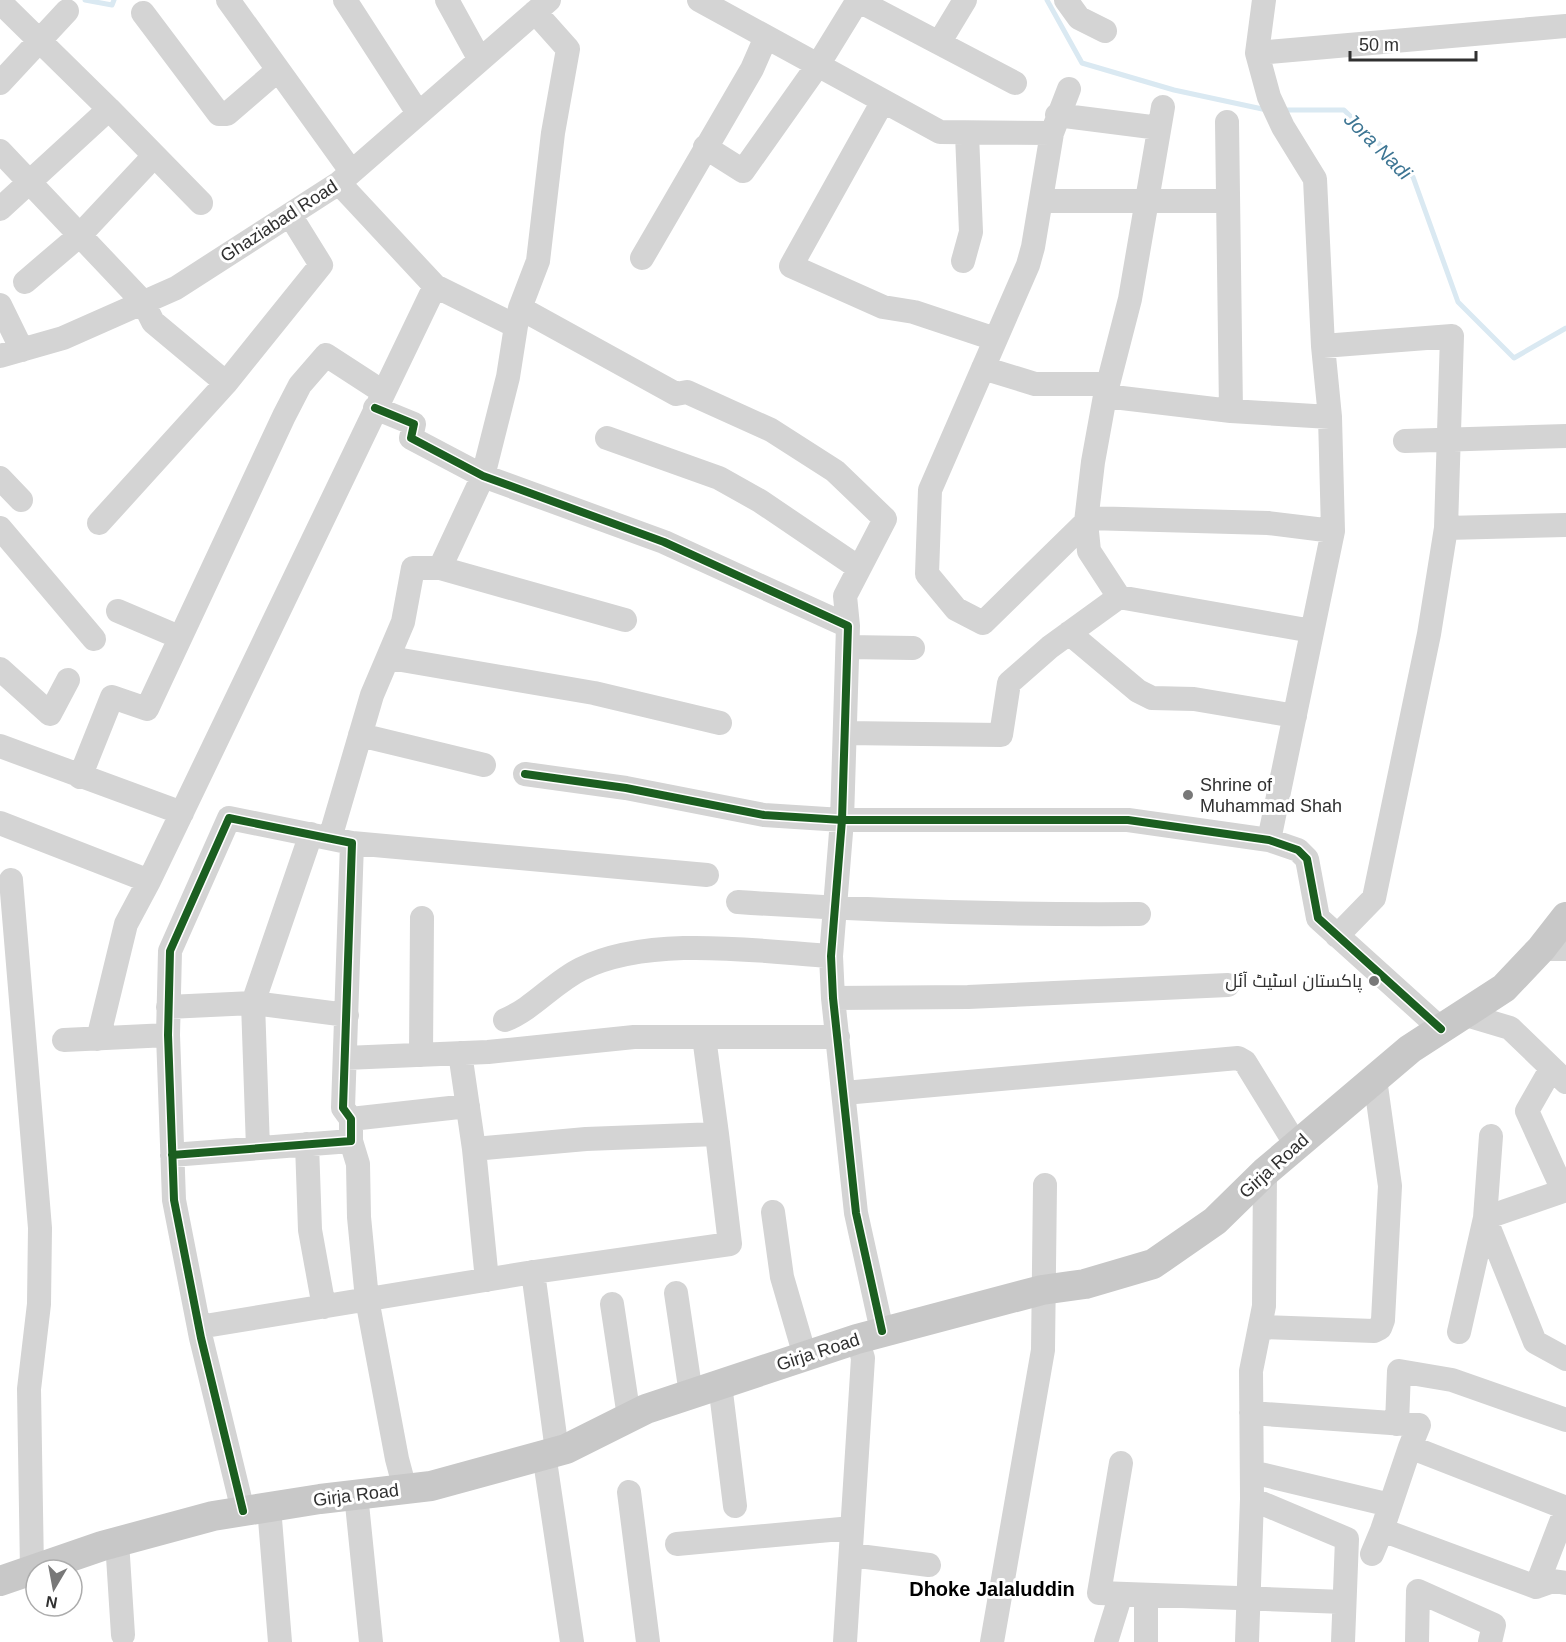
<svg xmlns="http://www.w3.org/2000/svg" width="1566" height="1642" font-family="Helvetica,Cairo,sans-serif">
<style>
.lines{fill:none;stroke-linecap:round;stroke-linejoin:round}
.stream{stroke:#dae9f2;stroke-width:5}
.minor{stroke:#d4d4d4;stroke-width:24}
.major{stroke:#c8c8c8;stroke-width:30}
.cycleway-casing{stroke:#fff;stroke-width:11}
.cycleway{stroke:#1b5e20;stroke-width:8}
.poi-dot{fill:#787878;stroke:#fff;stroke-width:2}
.labels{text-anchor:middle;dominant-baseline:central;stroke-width:6;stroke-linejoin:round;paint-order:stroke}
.street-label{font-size:18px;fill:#303030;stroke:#fff}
.poi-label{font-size:18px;fill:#303030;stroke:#fff;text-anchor:start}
.water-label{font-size:20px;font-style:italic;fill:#3d7593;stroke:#fff}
.neighbourhood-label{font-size:20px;font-weight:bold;fill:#000;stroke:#fff}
</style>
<rect width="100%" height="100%" fill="#fff"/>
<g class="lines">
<path class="stream" d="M85,0l27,5 2,-5
M1047,0l35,63 92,27 93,20
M1282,110h62l69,67 45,125 56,56 52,-30"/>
<path class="minor" d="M228,0l123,171
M345,0l73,113
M447,0l33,60
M699,0l241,132 112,1
M857,0l158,83
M1066,0l13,18 26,13
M1264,0l-7,53 12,44 14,30 32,52 8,167 7,71 3,114 -64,309
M0,2l109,107
M143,13l76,101h8l51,-44
M939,43l26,-43
M1257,53l309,-27
M0,83l67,-72
M1069,89l-17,44 -19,114 -5,18 -98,225 -3,84 29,35 27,14 103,-101
M883,101l-92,165 92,41 31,5 81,27
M1057,115l102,13
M1227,122l4,289
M705,147l38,24 75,-106 40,-65
M0,151l143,151 10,20 73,61 95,-118 -31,-50
M1041,201h186
M0,209l109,-100 92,94
M642,258l110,-189 14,-32
M963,261l8,-29 -4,-98
M25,282l55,-47 74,-79
M0,305l22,45
M520,308l18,-47 15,-128 15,-84 -33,-37
M516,326l4,-18 156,86 11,-2 84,38 64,41 50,48 -40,77 3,30
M1323,346l129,-10 -6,192 -17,106 -55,264 -37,38
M0,356l63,-18 113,-50 163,-105 210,-183
M983,368l52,16h73
M1105,396l126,15 99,6
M375,408l39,16 -3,14 72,38 181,66 184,84 -6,194 -11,136 2,42 23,215 26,118
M607,438l112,40 41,23 99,67
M1405,441l161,-5
M0,478l21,22
M1087,518l181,5 65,8
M99,523l127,-140
M0,528l94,111
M1446,528l120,-3
M440,568l185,52
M1119,597l-30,-46 -3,-29 7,-60 12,-66 25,-97 33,-192
M118,611l61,26
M1069,633l69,58 14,7 42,1 101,17
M848,647l65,1
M390,658l204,35 126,30
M0,669l50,45 18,-34
M845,733l156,2 8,-52 41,-36 69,-50 193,34
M360,735l124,30
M0,746l182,67
M525,774l101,14 138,27 78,5h286l141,20 29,10 9,9 11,59 123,111
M80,777l32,-80 35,12 137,-293 16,-31 26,-30 57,37
M0,823l149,58 -23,43 -28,115
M330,838l42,-143 31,-73 10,-54h27l43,-92 25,-99 8,-51 -81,-40
M352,843l355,32
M11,880l29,348 -1,76 -10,85 3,181
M149,881l286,-595 -96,-103
M738,902c134,9 267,13 401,12
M1541,949h25
M833,998l135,-1 260,-12
M168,1007l85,-4 94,12
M1463,1014l47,14 56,54
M505,1020c29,-12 48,-37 76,-51 69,-34 175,-18 250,-13
M704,1037l13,97
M64,1040l104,-5
M460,1053l14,96 13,131
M421,1055l1,-137
M345,1058l143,-6 146,-15h204
M1551,1069l-24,42 35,77 4,2
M844,1093l394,-35 7,4 51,83
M351,1119l117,-13
M351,1141l7,23 1,53 8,82 30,160 8,30
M307,1144l3,86 14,77
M258,1148l-5,-145 58,-169
M172,1155l179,-14v-22l-8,-11 9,-265 -123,-25 -59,133 -2,84 6,165 27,138 42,173
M1566,1190l-81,28 50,124 31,17
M773,1212l9,65 23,79
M533,1272l24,179
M676,1293l15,101
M612,1304l17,113
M199,1327l328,-54 203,-29 -13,-110 -131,5 -112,10
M1260,1327l114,4 6,-3 3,-8 7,-134 -15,-107
M1459,1332l26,-114 6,-82
M720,1384l15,122
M1251,1413l168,12 -9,22
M1397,1424l2,-53 53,9 114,40
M544,1454l28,188
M1121,1463l-22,130 245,9
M1252,1472l138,33
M629,1492l19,150
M356,1494l15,148
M1252,1499l95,40 -4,103
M269,1507l11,135
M1382,1530l28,-83 156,61
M117,1541l6,94
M677,1544l175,-16
M1372,1554l10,-24 154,57 17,-6 13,2
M851,1555l78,10
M1536,1587l30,-78
M845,1642l18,-284 -6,-19
M992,1642l51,-292 2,-165
M1106,1642l15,-48
M1146,1642v-47
M1247,1642l5,-143 -1,-128 13,-65 1,-134
M1417,1642l1,-51 76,34 -4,17"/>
<path class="major" d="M0,1581l102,-35 111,-30 107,-17 111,-13 135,-37 80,-40 211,-70 185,-49 43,-6 68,-20 62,-43 50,-49 145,-123 94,-61 37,-39 25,-32"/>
<g class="cycleway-casing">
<path id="cycleway" d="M375,408l39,16 -3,14 72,38 181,66 184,84 -6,194 -11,136 2,42 23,215 26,118
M525,774l101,14 138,27 78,5h286l141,20 29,10 9,9 11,59 123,111
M172,1155l179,-14v-22l-8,-11 9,-265 -123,-25 -59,133 -2,84 6,165 27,138 42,173"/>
</g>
<use href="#cycleway" class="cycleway"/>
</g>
<g class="poi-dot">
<circle cx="1188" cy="795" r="6"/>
<circle cx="1374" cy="981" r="6"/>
</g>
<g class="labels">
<g class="street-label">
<text transform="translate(279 221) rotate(-33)">Ghaziabad Road</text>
<text transform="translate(1274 1166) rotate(-42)">Girja Road</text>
<text transform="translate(818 1352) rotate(-18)">Girja Road</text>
<text transform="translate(356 1495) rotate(-7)">Girja Road</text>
</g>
<g class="poi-label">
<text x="1200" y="785">Shrine of<tspan x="1200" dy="21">Muhammad Shah</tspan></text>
<text x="1362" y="981" text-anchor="end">پاکستان اسٹیٹ آئل</text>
</g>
<g class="water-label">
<text transform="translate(1378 146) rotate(45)">Jora Nadi</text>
</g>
<g class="neighbourhood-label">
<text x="992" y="1589">Dhoke Jalaluddin</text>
</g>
</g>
<g transform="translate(54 1588) rotate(190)"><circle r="28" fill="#ffffff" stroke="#acacac" stroke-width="1.5"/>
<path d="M0-4.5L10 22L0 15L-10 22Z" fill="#787878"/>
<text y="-9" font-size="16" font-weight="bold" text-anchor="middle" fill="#303030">N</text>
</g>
<path d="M1350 51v9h126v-9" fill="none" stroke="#303030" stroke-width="3"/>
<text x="1359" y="51" font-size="18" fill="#303030" stroke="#ffffff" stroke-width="4.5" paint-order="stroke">50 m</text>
</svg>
